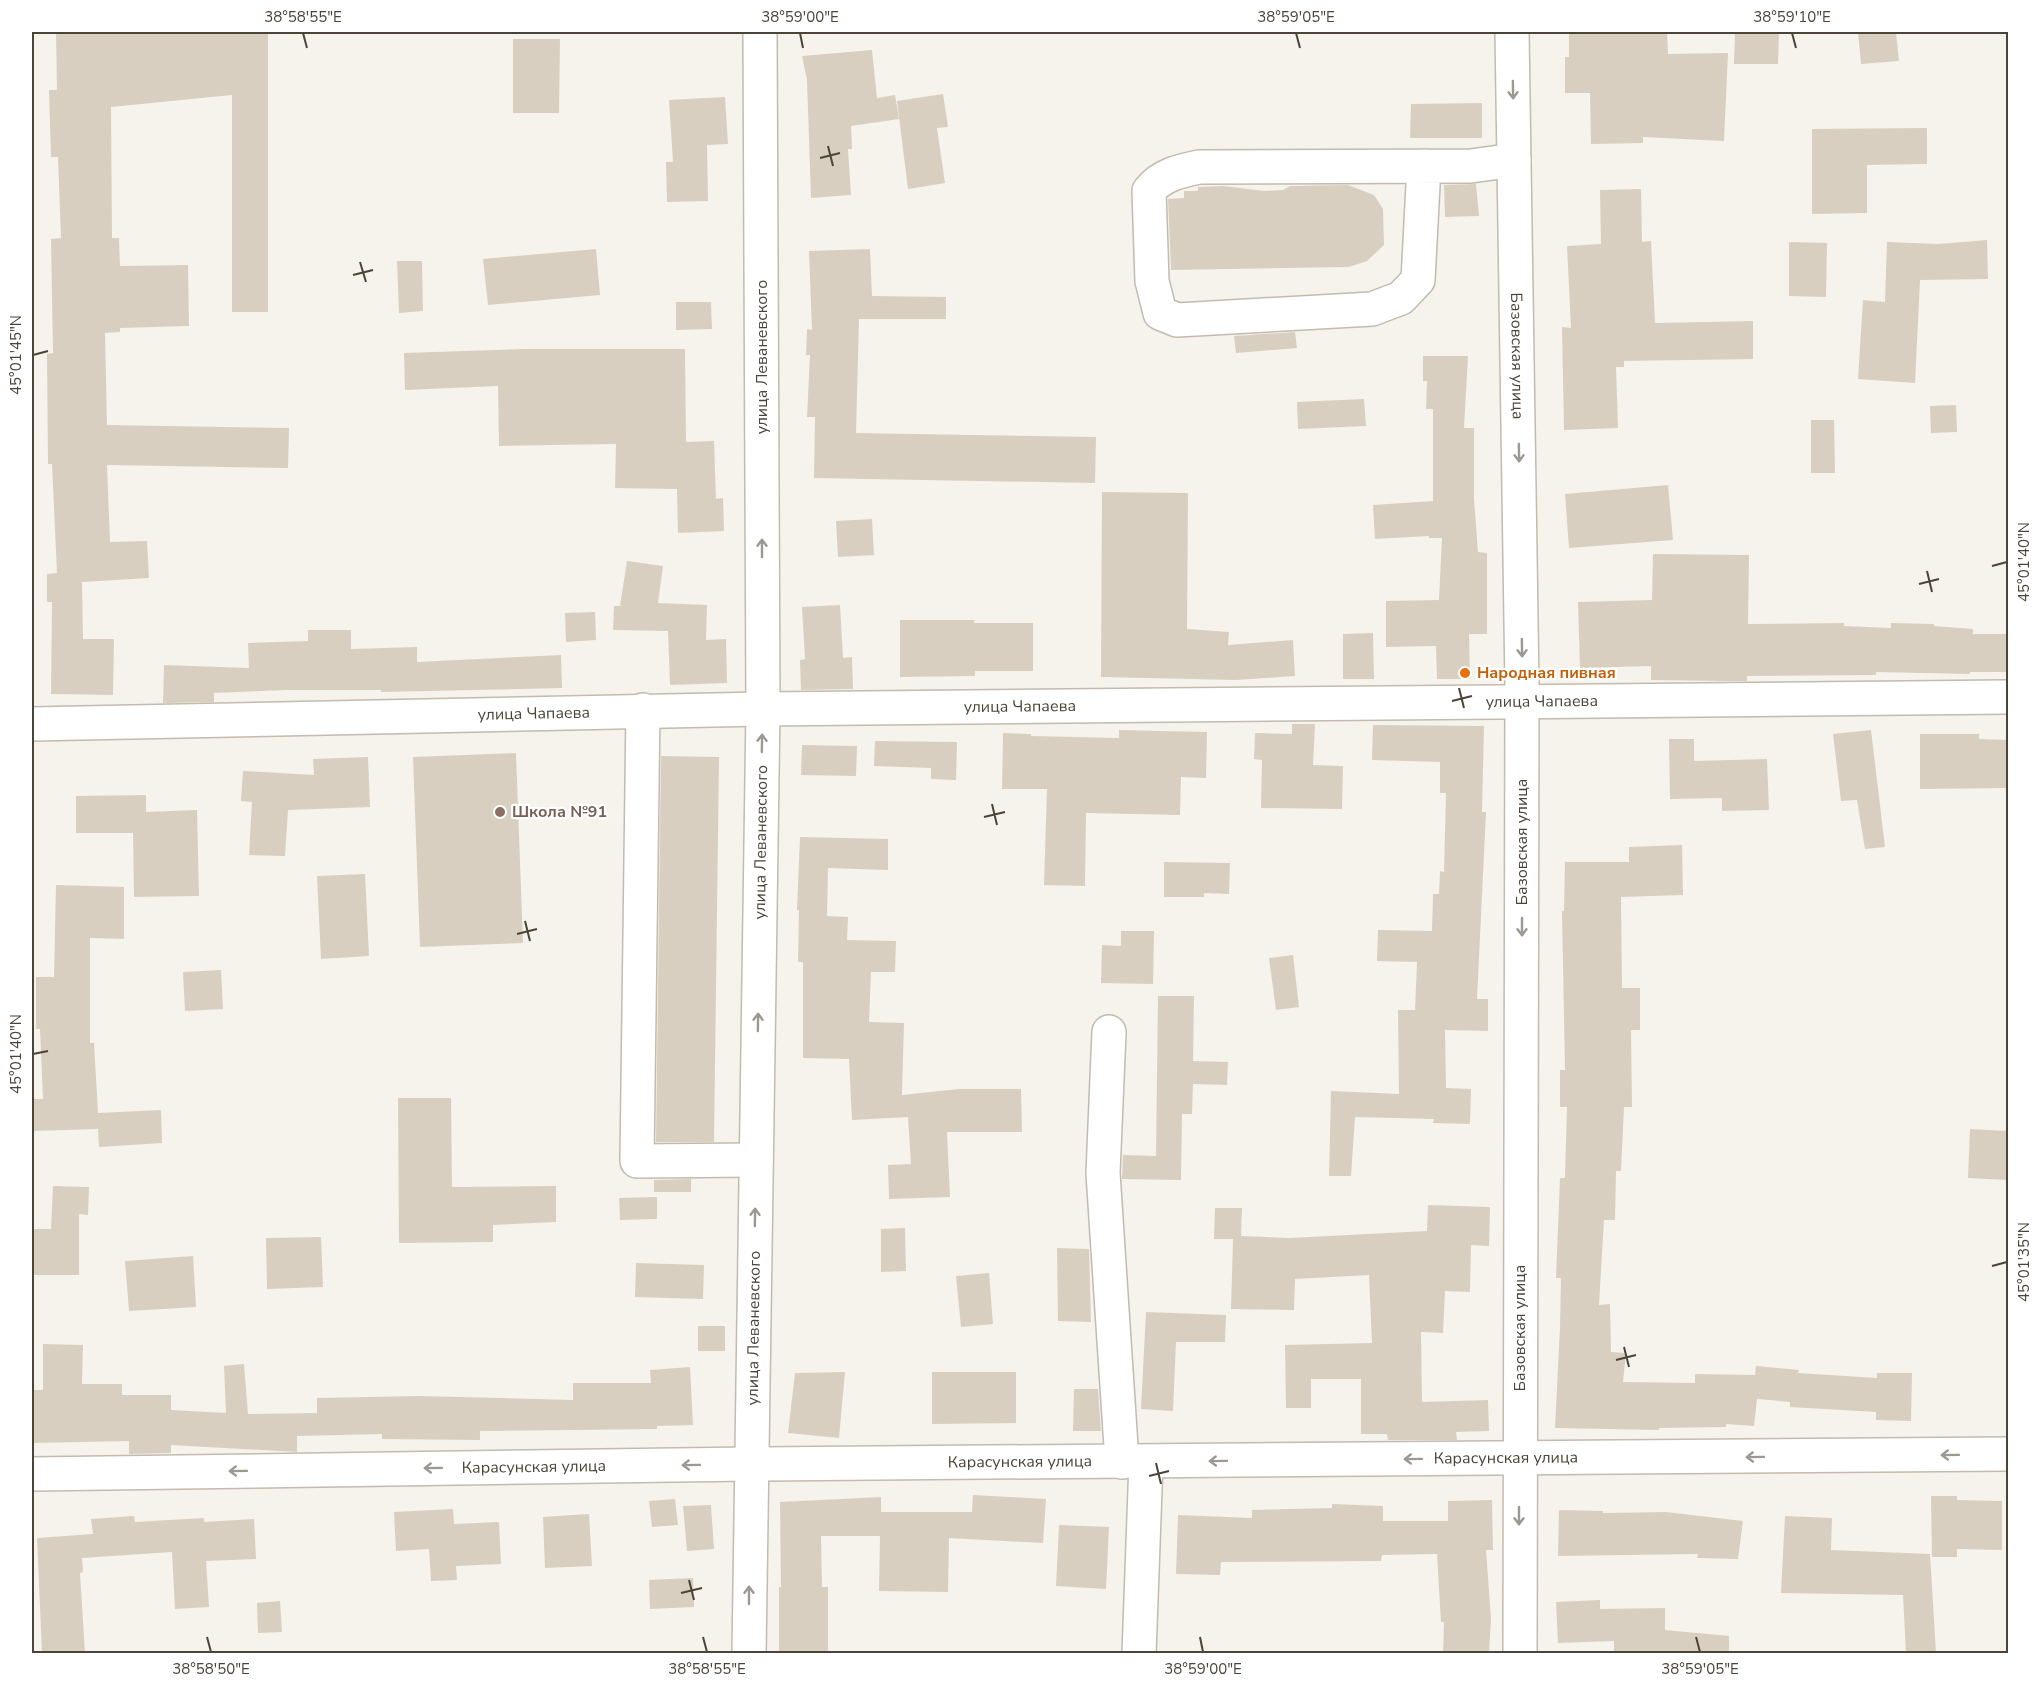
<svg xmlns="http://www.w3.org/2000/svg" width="2040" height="1685" font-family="'Nunito Sans',sans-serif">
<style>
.building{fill:#d8cfc1}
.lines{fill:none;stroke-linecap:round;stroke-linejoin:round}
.minor-casing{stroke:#c2bbae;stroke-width:36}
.minor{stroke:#fff;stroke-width:33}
.oneway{stroke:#9c9892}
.ticks{fill:none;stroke:#4b4439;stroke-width:2}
.food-dot{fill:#e8710a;stroke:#fff;stroke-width:2}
.education-dot{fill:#8d6e63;stroke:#fff;stroke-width:2}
.labels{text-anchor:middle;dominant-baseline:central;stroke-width:4.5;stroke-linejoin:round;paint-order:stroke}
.street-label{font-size:16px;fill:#4b4439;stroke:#fff}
.food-label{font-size:16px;font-weight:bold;fill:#c56008;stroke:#fff;text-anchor:start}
.education-label{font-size:16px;font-weight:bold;fill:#785e54;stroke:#fff;text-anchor:start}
.neatline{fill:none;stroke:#4b4439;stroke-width:2}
.ticks-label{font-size:15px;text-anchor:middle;fill:#4b4439}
</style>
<rect width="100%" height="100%" fill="#f6f3ec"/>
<path class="building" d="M56,32h212v280h-36v-217l-121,12 1,131h7l1,28 68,-1 1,61 -69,2v4l-15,1 2,92 182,3 -1,40 -181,-3 3,77 37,-1 2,37 -67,4 1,57h31l-1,56 -62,-1 1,-92h-5v-28l10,-1 -5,-109h-4l-1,-110 6,-1 -2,-114 10,-1 -3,-81h-7l-2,-67h8z
M1569,32h98l1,22 60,-1 -4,88 -81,-4v6l-52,1 -1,-51h-25v-36h4z
M1735,32h44l-1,32h-44z
M1858,32h38l3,29 -38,3z
M513,39h47l-1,74h-46z
M872,50l5,48 18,-3 4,24 -48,7 1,23h-4l3,46 -40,3 -4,-118 -5,-24z
M943,94l5,33 -11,1 8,55 -37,6 -11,-88z
M725,97l3,47 -21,1 1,56 -41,1 -1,-40h7l-4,-62z
M1482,103v35h-72l1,-34z
M1927,128v36l-60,1v48l-55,1v-85z
M1476,184l3,32 -34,1 -1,-32z
M1348,185l26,10 9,14 1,36 -17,16 -18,6 -178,3 -3,-71 16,-1v-7h14v-4l26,-1 40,5 19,-1 7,-4z
M1641,189l1,53 9,-1 4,82 98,-2v38l-129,2v6h-8l2,61 -54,2 -2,-103 9,1 -4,-82 34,-2 -1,-54z
M1987,240l1,39 -68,1 -5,103 -57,-4 5,-79 22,2 2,-60 51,2z
M1789,242l38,1 -1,54 -37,-1z
M596,249l4,46 -112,10 -5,-46z
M870,249l2,47 74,1v22h-87l-3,114 240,4 -1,46 -281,-5 1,-61h-8l3,-62h-4l1,-26 5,1 -3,-79z
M397,261h25l1,50 -24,2z
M676,302h35l1,27 -36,1z
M1295,332l2,16 -61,5 -2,-17z
M524,349h161l1,93 28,-1 2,58 7,-1 1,33 -46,2 -1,-44 -62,-1 1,-44 -117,2 -1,-60 -93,4 -1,-37z
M1423,356h45l-4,72h10v71l4,53 9,1v81h-18l1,45h-33l-1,-33 -50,1v-46l53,-1 3,-62h-13v-2l-54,3 -2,-34 60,-4v-92h-7l1,-28h-4z
M1364,399l2,27 -68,3 -1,-27z
M1956,405l1,27 -26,1 -1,-27z
M1811,420h23l1,53h-24z
M1668,485l5,55 -104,8 -4,-54z
M1102,492l86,1 -1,136 42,3 -1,13 65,-5 2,36 -59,4 -135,-3z
M872,519l2,36 -36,2 -2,-36z
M1653,554l96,1 -1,69 96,-1v3l47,2v-5l43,1v2l39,3v5h35v38h-38v2l-94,-2v3l-129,1v5h-23l-73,-1v-14l-71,2 -2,-66 74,-2z
M627,561l36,5 -5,37 49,2 -1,35 20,-1 1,44 -57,2 -2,-54 -55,-1 1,-24h6z
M840,605l3,53 9,-1 1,32 -52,1 -1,-30 5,-1 -3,-52z
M595,612l1,28 -30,2 -1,-29z
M900,620h74v3h59v48h-58v5l-75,1z
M308,630h43v19l66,-2v15l144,-7 1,33 -181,4v-2h-95l-72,3v9l-51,1 1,-38 85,3 -1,-25 60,-2z
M1373,633l1,46h-31v-45z
M1292,724h23l-2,41 30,1 -1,43 -81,-1 1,-48 -8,-1 1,-26 37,1z
M1373,725l111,1 -2,86h4l-9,187h11v32l-43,-1 1,58 25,1 -1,35 -37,-1 1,-4 -79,-2 -4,59h-22l2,-85 68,3 -1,-84h17l2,-48 -40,-1 1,-31 54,1 1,-37h6l1,-23 4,1 2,-79h-6v-31l-68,-2z
M1119,730l88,2 -1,46 -25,-1 -1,38 -94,-2 -1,73 -41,-1 3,-96h-45l1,-56 28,1v2l88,2z
M1871,730l14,117 -20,2 -8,-49 -16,1 -8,-67z
M1920,734h59v5l29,1v48l-88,1z
M1669,739h25v22l73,-2 2,51 -47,1v-13l-52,1z
M875,741l82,1 -1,38 -25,-1v-11l-57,-2z
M802,745l55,1 -1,30 -55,-1z
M516,753l7,190 -103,4 -7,-190z
M661,756l58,1 -5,385h-58z
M368,757l2,50 -82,3 -3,46 -36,-1 3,-53 -11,-1 2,-30 71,4 -1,-16z
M146,795v17l51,-2 2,86 -65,1 -1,-64h-57v-37z
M800,837l88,2v31l-60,-2 -1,48 21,1 -1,23 49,1 -1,31h-24l-2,50 35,1 -2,72 57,-6h62l1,43h-75l3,65 -61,2 -1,-34 23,-1 -3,-47 -56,3 -3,-61 -46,-1v-96h-5l1,-52h-2z
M1682,845l1,50 -62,2 1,91h18v42h-9l1,77h-8l-3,64h-5l-1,49h-11l-5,85 11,-1 1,48 15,1 -3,29 72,1v-9l60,1 1,-9 43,4 -1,3 79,5v-5h35l-1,48 -35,-1v-8l-86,-5v-5l-33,-3 -3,27 -28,-2v3l-67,1v2l-104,-2 5,-101 1,-49h-5l4,-100h5l2,-71h-7v-37h5l-3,-159h2l1,-49h64v-15z
M1164,862l66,1 -1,31 -25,-1v4h-40z
M365,874l4,82 -48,3 -4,-83z
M56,885l68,2v52l-34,-1v105h4l4,70 63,-3 1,33 -63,4 -1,-18 -66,2v-32h11l-3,-70h-4v-52h18z
M1121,931h33l-1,53 -52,-1 1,-38 19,1z
M1293,955l6,52 -23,3 -7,-52z
M221,970l2,39 -38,2 -2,-39z
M1158,996h36l-1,65 35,1 -1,23 -34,-1 -1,30h-10l-1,66 -59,-1 1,-24 33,1z
M398,1098h53l1,89 104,-1v36l-63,3v17l-94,1z
M1970,1129l38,2v49l-40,-2z
M691,1179v13h-37v-12z
M53,1186l36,1 -1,28 -9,-1v61h-47v-46h19z
M657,1197v22l-37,1 -1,-22z
M1428,1205l62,2 -1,39 -18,-1 -1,47 -25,-1 -2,42 -22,-1 1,70 66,-2 1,31 -33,1 1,8h-69l-1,-6h-26v-55h-50v29h-25l-1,-63 87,-2 -3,-68 -74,4 -1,31 -63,-1 2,-70h-19l1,-31h27l-1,28 48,2 138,-7z
M905,1228l1,43 -25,1v-43z
M321,1237l2,50 -56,2 -1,-51z
M1057,1248l32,1 2,73 -33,-1z
M193,1256l3,51 -67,4 -4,-50z
M636,1263l68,2 -1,34 -68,-2z
M989,1273l4,51 -32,3 -5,-51z
M1146,1312l80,3 -1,27h-49l-3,69 -32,-2z
M698,1326h27v25h-27z
M43,1344l40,1 -1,39h40v11h49v15l55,3 -2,-47 20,-2 4,50 69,-1v-15l102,-2 154,4v-17h78l-1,-13 40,-3 3,58 -36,1v3l-177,2v9l-98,-1v-5l-85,2v16l-126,-7v8l-42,1v-13l-95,2 -1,-53h10z
M845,1372l-6,66 -51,-5 7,-60z
M932,1372h84v51l-84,1z
M1074,1389h24l3,42h-28z
M973,1495l73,4 -3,44 -94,-5 -1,54 -69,-1 1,-55h-59l1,51h6v66h-49v-66h2l-1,-85 101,-5v15h91z
M1931,1496h26v4l45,1v49l-45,-1v8h-25z
M675,1499l3,26 -26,2 -3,-26z
M1492,1500l1,50h-7l5,69 -2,34h-46l1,-31h-3l-4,-68 -55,1 -1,6 -160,1 -1,13 -44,-1 2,-59 74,3v-8l80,-2v-4l51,2v15h65v-20z
M711,1505l3,44 -27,2 -4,-45z
M453,1509l1,15 45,-2 2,42 -45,2 1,14 -26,1 -2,-32 -33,2 -2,-39z
M1559,1510l44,1v2l63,-1 77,9 -5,38 -41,-1 1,-4 -140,2z
M589,1514l3,52 -47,2 -2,-51z
M134,1516l1,6 69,-4v4l50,-3 2,40 -50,2 3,46 -34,2 -3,-57 -90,6 1,14 -3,1 5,80h-43l-5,-115 56,-4 -2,-15z
M1785,1516l47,2 -1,32 99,4 6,99h-30l-3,-58 -122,-2z
M1059,1525l50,2 -3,62 -50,-3z
M693,1578l1,29 -44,2 -1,-29z
M1600,1600v9l65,-1v22l64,6v16l-115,1v-12l-56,2 -2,-41z
M280,1601l2,31 -24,1 -1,-30z"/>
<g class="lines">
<g class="minor-casing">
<g id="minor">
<path id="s1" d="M1512,32l10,654 -2,968"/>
<path d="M1424,166l-6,114 -17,18 -29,11 -195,11 -17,-7 -8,-32 -3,-90c12,-16 31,-20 50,-24l272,-1 43,-6"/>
<path d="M643,710l-6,451 119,-1"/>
<path id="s2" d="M32,724l731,-15 1245,-12"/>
<path d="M1109,1032l-6,141 19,289"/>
<path id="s3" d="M32,1474l718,-10 1258,-10"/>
<path id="s4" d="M749,1654l14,-945 -3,-677"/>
<path d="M1139,1654l7,-192"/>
</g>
</g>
<use href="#minor" class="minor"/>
</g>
<defs><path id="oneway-shaft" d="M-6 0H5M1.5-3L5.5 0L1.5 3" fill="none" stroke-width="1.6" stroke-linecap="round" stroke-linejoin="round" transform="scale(1.5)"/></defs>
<g class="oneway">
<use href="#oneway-shaft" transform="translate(1513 90) rotate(89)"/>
<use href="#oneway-shaft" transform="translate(1519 453) rotate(89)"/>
<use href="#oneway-shaft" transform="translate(762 548) rotate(-90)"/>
<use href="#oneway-shaft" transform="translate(1522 648) rotate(89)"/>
<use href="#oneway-shaft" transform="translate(762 743) rotate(-89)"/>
<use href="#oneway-shaft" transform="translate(1522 927) rotate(90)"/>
<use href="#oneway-shaft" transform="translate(758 1022) rotate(-89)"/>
<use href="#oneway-shaft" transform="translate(755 1217) rotate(-89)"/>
<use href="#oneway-shaft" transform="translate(1950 1455) rotate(179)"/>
<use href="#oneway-shaft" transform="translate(1755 1457) rotate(179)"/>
<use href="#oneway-shaft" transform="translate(1413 1459) rotate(179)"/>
<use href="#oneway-shaft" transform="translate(1218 1461) rotate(179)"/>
<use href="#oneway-shaft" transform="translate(691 1465) rotate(179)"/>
<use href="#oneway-shaft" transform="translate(433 1468) rotate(179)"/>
<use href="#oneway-shaft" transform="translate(238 1471) rotate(179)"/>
<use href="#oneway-shaft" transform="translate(1519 1516) rotate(90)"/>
<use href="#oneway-shaft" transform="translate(749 1595) rotate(-90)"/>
</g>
<path class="ticks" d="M303,33l4,15M800,33l3,15M1296,33l4,15M1792,33l4,15M828,146l5,20M820,158l20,-5M360,262l6,20M353,275l20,-5M33,355l15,-4M1992,566l15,-4M1927,571l5,21M1919,584l20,-5M1459,688l5,20M1452,701l20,-5M992,804l5,21M984,817l21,-5M525,921l5,20M517,934l20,-5M33,1054l15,-3M1992,1266l15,-4M1624,1347l5,20M1616,1360l20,-5M1156,1463l5,21M1149,1476l20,-5M689,1580l5,20M681,1593l21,-5M207,1637l4,15M703,1637l4,15M1200,1637l3,15M1696,1637l4,15"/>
<circle class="food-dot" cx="1465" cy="673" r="6"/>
<circle class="education-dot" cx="500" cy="812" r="6"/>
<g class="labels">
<g class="street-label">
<text transform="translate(762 357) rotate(-90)">улица Леваневского</text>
<text stroke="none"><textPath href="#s1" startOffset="324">Базовская улица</textPath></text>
<text stroke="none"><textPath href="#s2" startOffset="1510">улица Чапаева</textPath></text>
<text stroke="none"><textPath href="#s2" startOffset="988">улица Чапаева</textPath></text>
<text stroke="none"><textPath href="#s2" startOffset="502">улица Чапаева</textPath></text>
<text transform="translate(1522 842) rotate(-90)">Базовская улица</text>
<text stroke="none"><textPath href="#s4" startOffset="812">улица Леваневского</textPath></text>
<text stroke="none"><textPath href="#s4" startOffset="326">улица Леваневского</textPath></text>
<text transform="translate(1520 1328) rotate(-90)">Базовская улица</text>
<text stroke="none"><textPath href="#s3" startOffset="1474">Карасунская улица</textPath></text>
<text stroke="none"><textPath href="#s3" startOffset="988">Карасунская улица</textPath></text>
<text stroke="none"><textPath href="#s3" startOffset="502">Карасунская улица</textPath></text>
</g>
<g class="food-label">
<text x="1477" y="673">Народная пивная</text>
</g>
<g class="education-label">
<text x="512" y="812">Школа №91</text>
</g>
</g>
<rect width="2040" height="1685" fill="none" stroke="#ffffff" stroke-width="66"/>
<rect x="33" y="33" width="1974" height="1619" class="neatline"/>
<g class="ticks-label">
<text x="303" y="22">38°58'55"E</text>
<text x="800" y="22">38°59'00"E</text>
<text x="1296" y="22">38°59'05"E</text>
<text x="1792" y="22">38°59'10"E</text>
<text transform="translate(16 355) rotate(-90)" y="5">45°01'45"N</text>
<text transform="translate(2024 562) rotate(-90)" y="5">45°01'40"N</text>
<text transform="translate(16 1054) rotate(-90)" y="5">45°01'40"N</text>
<text transform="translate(2024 1262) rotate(-90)" y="5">45°01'35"N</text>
<text x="211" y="1674">38°58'50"E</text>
<text x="707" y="1674">38°58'55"E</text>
<text x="1203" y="1674">38°59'00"E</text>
<text x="1700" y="1674">38°59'05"E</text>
</g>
</svg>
